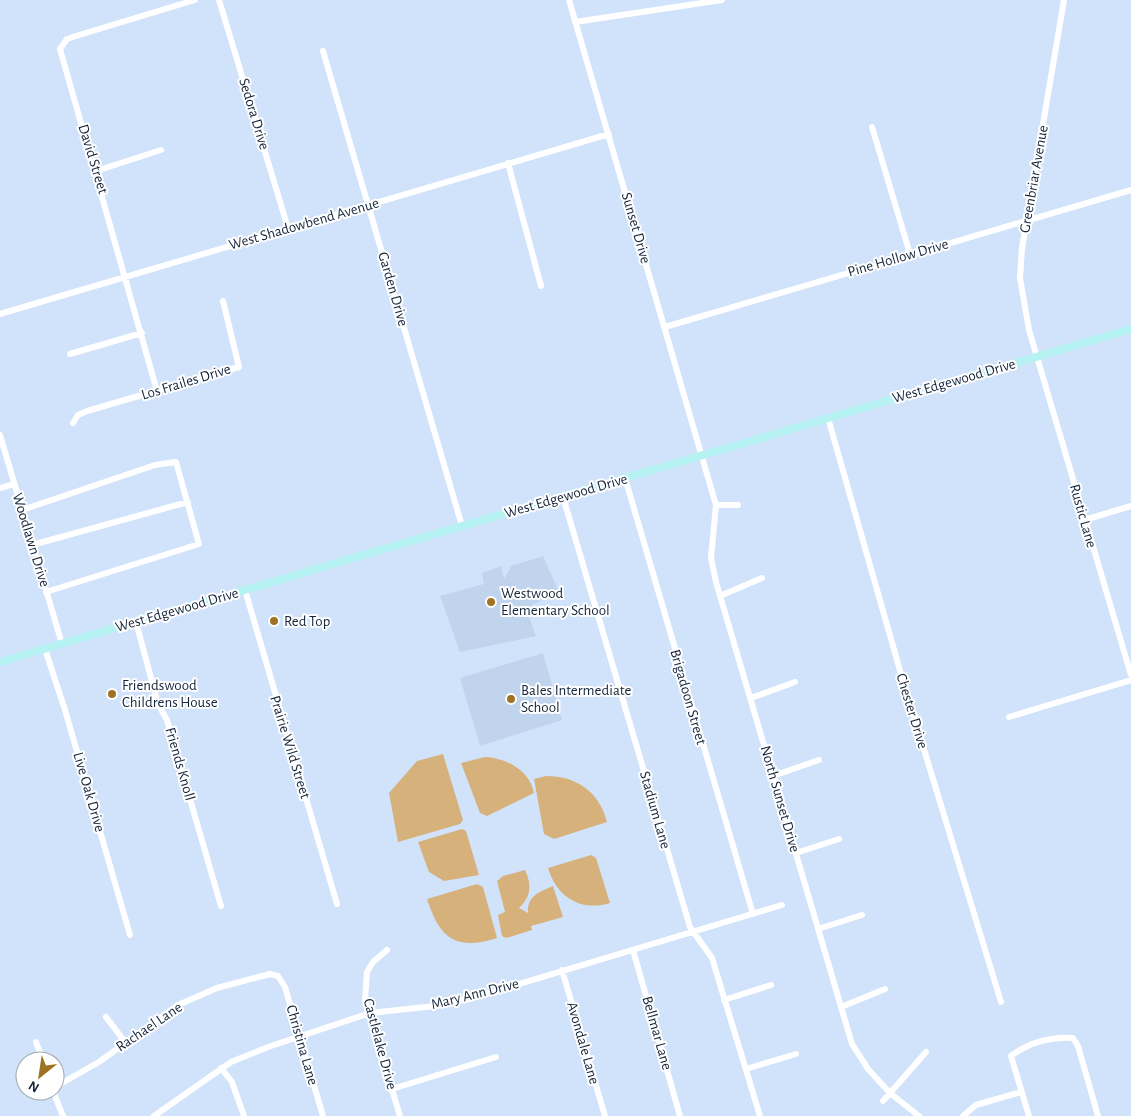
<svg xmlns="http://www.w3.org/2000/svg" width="1131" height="1116" font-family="'Alegreya Sans',sans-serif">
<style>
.built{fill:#c0d4ee}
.green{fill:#d6b17c}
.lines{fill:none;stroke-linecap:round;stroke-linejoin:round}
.minor{stroke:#fff;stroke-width:6}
.major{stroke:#b6f2f2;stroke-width:8}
.poi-dot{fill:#a07224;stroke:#fff;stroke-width:2}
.labels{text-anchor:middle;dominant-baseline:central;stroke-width:4;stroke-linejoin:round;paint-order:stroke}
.street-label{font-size:15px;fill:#15263c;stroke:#fff}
.poi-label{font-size:15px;fill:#15263c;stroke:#fff;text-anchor:start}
</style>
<rect width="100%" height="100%" fill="#d1e3fb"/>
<path class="built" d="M543,556l16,36 -33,16 10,28 -76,16 -20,-56 44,-12 -2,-11 19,-7 3,13 7,-13z
M543,653l19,67 -82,26 -20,-68z"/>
<path class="green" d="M443,754l20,66 -3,4 -62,18 -9,-49 28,-32z
M485,757c21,1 45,13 49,36l-47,23 -7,-3 -19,-50z
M546,776c30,0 53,15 61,46l-53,17 -10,-5 -10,-55z
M462,829l4,2 13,44 -35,6 -15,-9 -11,-30z
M591,855l5,3 14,45c-30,9 -53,-6 -62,-35z
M525,870c7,15 6,27 -6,38l9,5c-1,-17 11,-21 25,-27l10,31 -32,9 1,4 -26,8 -4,-2 -4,-21 7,-3 -8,-31 6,-5z
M477,884l6,3 14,51c-41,13 -57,1 -70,-39z"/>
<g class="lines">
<path class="minor" d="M219,0l69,228
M569,0l147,505 -5,53 5,24 136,462 16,25 22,24 29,23
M1064,0l-42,248 -2,30 9,52 102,345
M575,22l147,-22
M323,51l139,475
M872,127l38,127
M508,163l33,123
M96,171l65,-21
M0,314l609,-180
M665,327l466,-137
M70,354l72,-21
M157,391l-97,-342 7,-10 12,-4 116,-35
M828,418l73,256 100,328
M73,423l5,-8 9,-4 152,-44 -16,-66
M0,435l62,209
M625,478l128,436
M0,488l14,-4
M563,497l127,430 22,31 48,158
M716,505h22
M22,510l133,-45 21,-3 23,82 -153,48
M1084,520l47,-14
M32,545l156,-43
M245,590l92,314
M720,596l42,-18
M136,622l22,82 9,16 54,186
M45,649l20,61 65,225
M751,698l44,-16
M1009,717l122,-37
M773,776l46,-16
M796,853l43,-14
M818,929l44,-14
M387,950l-14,12 -6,10 -2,28 35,116
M633,950l47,166
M562,970l43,146
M724,1000l47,-15
M841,1007l44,-18
M106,1017l19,25
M36,1042l7,19
M221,1068l11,14 12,34
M746,1069l50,-15
M55,1087l44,-25 79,-57 39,-17 53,-14 8,2 7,11 38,129
M392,1089l104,-32
M53,1091l10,25
M883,1101l43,-49
M154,1116l77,-54 37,-15 102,-34 65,-7 34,-7 313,-94
M963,1116l13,-11 45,-13
M1029,1116l-18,-60c17,-13 40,-20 62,-18l5,8 20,70"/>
<path class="major" d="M0,662l1131,-333"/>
</g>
<g class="poi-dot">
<circle cx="491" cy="602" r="5"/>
<circle cx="274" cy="621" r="5"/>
<circle cx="112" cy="694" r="5"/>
<circle cx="511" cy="699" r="5"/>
</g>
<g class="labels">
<g class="street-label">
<text transform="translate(254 114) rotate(73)">Sedora Drive</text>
<text transform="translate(93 159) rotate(73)">David Street</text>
<text transform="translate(1034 179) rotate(-80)">Greenbriar Avenue</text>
<text transform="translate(304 224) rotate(-16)">West Shadowbend Avenue</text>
<text transform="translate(636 228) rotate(74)">Sunset Drive</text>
<text transform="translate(898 258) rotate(-16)">Pine Hollow Drive</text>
<text transform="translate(393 289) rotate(74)">Garden Drive</text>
<text transform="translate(954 381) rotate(-16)">West Edgewood Drive</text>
<text transform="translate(186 382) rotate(-17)">Los Frailes Drive</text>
<text transform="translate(566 496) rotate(-16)">West Edgewood Drive</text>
<text transform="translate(1083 516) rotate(74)">Rustic Lane</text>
<text transform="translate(31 540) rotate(73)">Woodlawn Drive</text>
<text transform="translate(177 610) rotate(-16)">West Edgewood Drive</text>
<text transform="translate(688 697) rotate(74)">Brigadoon Street</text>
<text transform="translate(912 711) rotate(73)">Chester Drive</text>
<text transform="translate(290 747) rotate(73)">Prairie Wild Street</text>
<text transform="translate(180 764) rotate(74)">Friends Knoll</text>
<text transform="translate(89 792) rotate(74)">Live Oak Drive</text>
<text transform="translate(780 799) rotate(74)">North Sunset Drive</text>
<text transform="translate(655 810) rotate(74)">Stadium Lane</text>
<text transform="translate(475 994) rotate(-14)">Mary Ann Drive</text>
<text transform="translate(149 1027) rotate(-34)">Rachael Lane</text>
<text transform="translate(657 1033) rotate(74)">Bellmar Lane</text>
<text transform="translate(583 1043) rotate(74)">Avondale Lane</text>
<text transform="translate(380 1044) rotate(75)">Castlelake Drive</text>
<text transform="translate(302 1045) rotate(74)">Christina Lane</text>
</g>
<g class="poi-label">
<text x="501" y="593">Westwood<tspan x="501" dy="17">Elementary School</tspan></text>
<text x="284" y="621">Red Top</text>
<text x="122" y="685">Friendswood<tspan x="122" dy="17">Childrens House</tspan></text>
<text x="521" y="690">Bales Intermediate<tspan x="521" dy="17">School</tspan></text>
</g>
</g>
<g transform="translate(40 1076) rotate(210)"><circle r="24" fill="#ffffff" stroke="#a1a8b1"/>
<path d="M0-4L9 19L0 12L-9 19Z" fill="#a07224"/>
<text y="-8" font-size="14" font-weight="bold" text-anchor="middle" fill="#15263c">N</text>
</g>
</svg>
